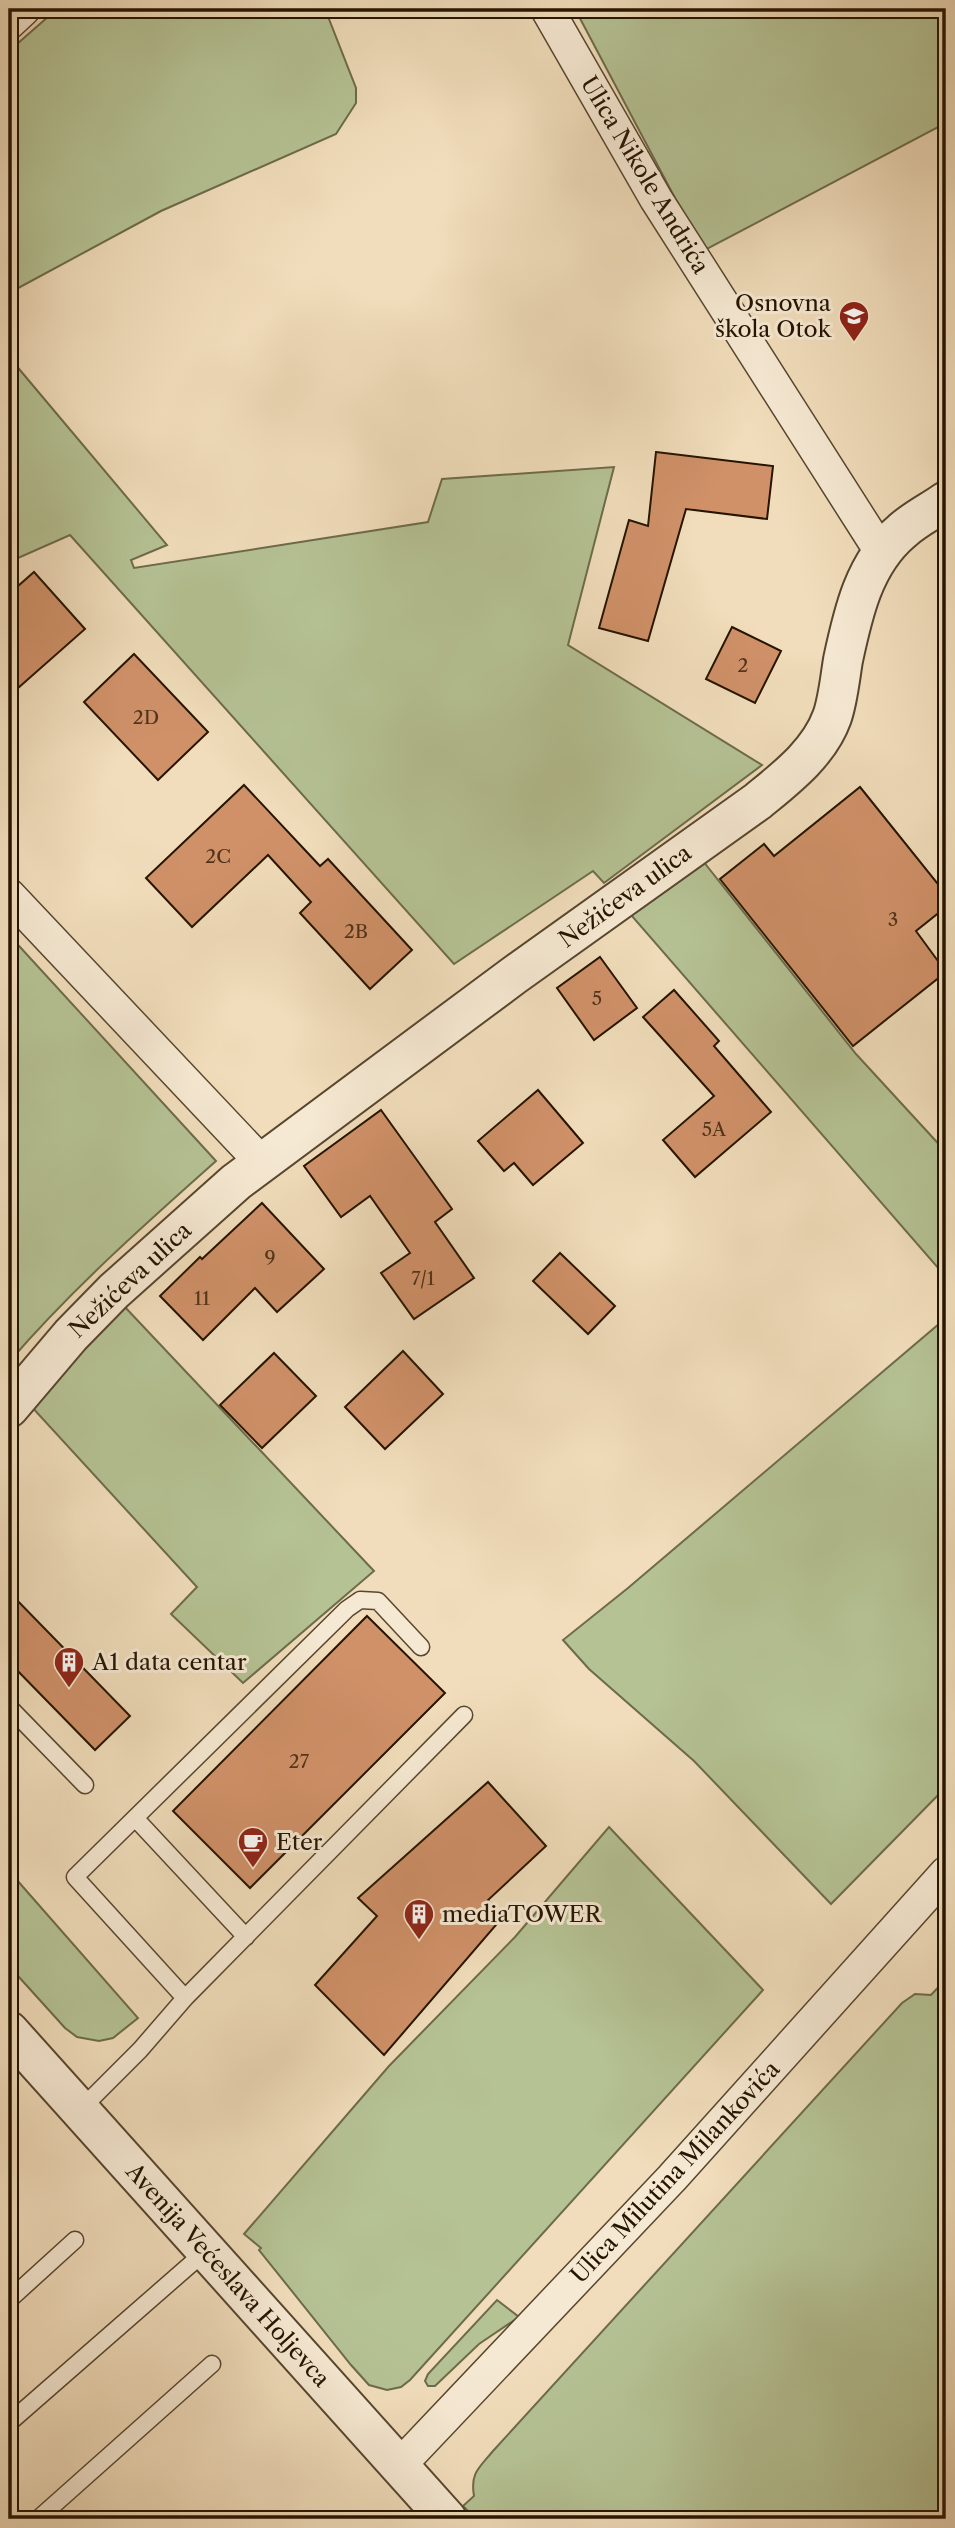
<svg xmlns="http://www.w3.org/2000/svg" width="955" height="2528" font-family="'Libre Caslon Text',serif">
<style>
.green{fill:#b5c294;stroke:#6d6b4a;stroke-width:2}
.building{fill:#d09169;stroke:#251400;stroke-width:2}
.lines{fill:none;stroke-linecap:round;stroke-linejoin:round}
.service-casing{stroke:#58462f;stroke-width:19}
.minor-casing{stroke:#58462f;stroke-width:35}
.tertiary-casing{stroke:#58462f;stroke-width:42}
.service{stroke:#f6e9d3;stroke-width:16}
.minor{stroke:#f6e9d3;stroke-width:32}
.tertiary{stroke:#f6e9d3;stroke-width:38}
.labels{text-anchor:middle;dominant-baseline:central;stroke-width:6;stroke-linejoin:round;paint-order:stroke}
.number-label{font-size:19px;fill:#50331a}
.street-label{font-size:23px;fill:#251400;stroke:#f6e9d3}
.poi-label{font-size:23px;fill:#251400;stroke:#f6e9d3;text-anchor:start}
</style>
<rect width="100%" height="100%" fill="#f1ddbb"/>
<filter id="stains"><feTurbulence type="fractalNoise" baseFrequency=".00286" numOctaves="4"/><feColorMatrix values="0 0 0 0 .2 0 0 0 0 .09 0 0 0 0 .02 0 0 0 .5 -.17"/></filter>
<radialGradient id="worn" r=".72"><stop offset=".6" stop-color="#630" stop-opacity="0"/><stop offset="1" stop-color="#630" stop-opacity=".3"/></radialGradient>
<path class="green" d="M57,9h268l31,79v15l-20,31 -175,77 -152,82v-242z
M575,9h371v114l-243,128z
M9,357l158,188 -36,15 3,8 294,-46 14,-43 172,-12 -46,178 194,120 -158,118 -11,-12 -139,93 -384,-429 -61,27z
M703,861l153,193 90,98v125l-315,-362z
M9,935l207,226c-72,64 -144,128 -207,201z
M123,1305l251,266 -131,112 -72,-69 26,-27 -167,-182z
M946,1318v469l-115,117 -137,-143 -105,-92 -26,-29 65,-52z
M609,1827l154,163 -353,390 -9,7 -14,3 -18,-5 -18,-20 -92,-115 2,-2 -17,-14 145,-168 126,-129z
M9,1871l129,147 -25,20 -14,3 -22,-4 -12,-9 -56,-62z
M946,1979v540h-470l-13,-13 11,-10c-4,-23 5,-28 19,-45l409,-448 13,-9 16,1z
M497,2300l22,17 -40,27 -44,42h-7l-3,-5 3,-7z"/>
<path class="building" d="M656,452l117,14 -6,53 -81,-10 -38,132 -49,-13 30,-108 19,6z
M34,572l51,57 -76,67v-102z
M732,627l49,24 -26,52 -49,-24z
M134,654l74,78 -50,48 -74,-78z
M244,785l76,81 8,-7 84,91 -42,39 -70,-76 11,-11 -43,-47 -76,72 -46,-49z
M860,787l86,107v13l-30,24 30,41 -93,74 -133,-167 44,-35 10,12z
M600,957l37,51 -43,32 -37,-52z
M674,990l45,51 -5,5 57,66 -76,65 -32,-37 51,-44 -71,-79z
M538,1090l45,53 -50,42 -19,-22 -10,8 -26,-30z
M381,1110l71,99 -17,13 39,56 -60,41 -33,-46 29,-20 -40,-57 -29,21 -37,-51z
M262,1203l62,66 -47,43 -22,-24 -52,52 -43,-44 40,-39 2,2z
M560,1253l55,53 -27,28 -55,-53z
M403,1351l40,43 -58,55 -40,-42z
M274,1353l42,43 -54,52 -42,-43z
M9,1592l121,124 -35,34 -86,-88z
M367,1616l78,77 -195,195 -77,-77z
M488,1782l58,64 -58,54 14,18 -118,137 -69,-70 62,-69 -19,-18z"/>
<g class="lines">
<g class="service-casing">
<path id="service" d="M9,1707l76,78
M136,1819l110,118
M185,1998l-110,-121 272,-268 13,-9 18,1 43,46
M81,2109l59,-59 45,-52 279,-283
M9,2300l66,-60
M9,2423l198,-173
M38,2519l174,-155"/>
</g>
<g class="minor-casing">
<path id="minor" d="M547,9l109,190 225,353
M9,23l15,-14
M9,895l253,268
M399,2466l273,-288 274,-305"/>
</g>
<g class="tertiary-casing">
<path id="tertiary" d="M9,1408l62,-73 43,-44 122,-109 277,-206 245,-175c28,-23 61,-48 74,-84 6,-17 8,-39 11,-57 10,-47 21,-97 59,-129 13,-12 30,-20 44,-30
M9,2031l438,488"/>
</g>
<use href="#service" class="service"/>
<use href="#minor" class="minor"/>
<use href="#tertiary" class="tertiary"/>
</g>
<defs>
<g id="school-pin" transform="scale(1.575)"><path d="M0 17L-7.5 6A9.5 9.5 0 1 1 7.5 6Z" fill="#8f2418" stroke="#f6e9d3"/><path d="M0-5L7-2L0 1L-7-2ZM-4 1L0 2.5L4 1V4Q0 6-4 4Z" fill="#fff"/></g>
<g id="building-pin" transform="scale(1.575)"><path d="M0 17L-7.5 6A9.5 9.5 0 1 1 7.5 6Z" fill="#8f2418" stroke="#f6e9d3"/><path d="M-4-6H4V6H1V3H-1V6H-4ZM-2.5-4.3h1.7v1.8h-1.7ZM.8-4.3h1.7v1.8H.8ZM-2.5-1h1.7V.8h-1.7ZM.8-1h1.7V.8H.8Z" fill="#fff"/></g>
<g id="cafe-pin" transform="scale(1.575)"><path d="M0 17L-7.5 6A9.5 9.5 0 1 1 7.5 6Z" fill="#8f2418" stroke="#f6e9d3"/><path d="M-5.5-4.5H6V0H3Q3 3.5 0 3.5H-2.5Q-5.5 3.5-5.5 0ZM3-3.2v2h1.7v-2ZM-6 4.5H4V6H-6Z" fill="#fff"/></g>
</defs>
<g fill-rule="evenodd">
<use href="#school-pin" x="854" y="316"/>
<use href="#building-pin" x="69" y="1662"/>
<use href="#cafe-pin" x="253" y="1842"/>
<use href="#building-pin" x="419" y="1914"/>
</g>
<g class="labels">
<g class="number-label">
<text x="743" y="665">2</text>
<text x="146" y="717">2D</text>
<text x="218" y="856">2C</text>
<text x="893" y="919">3</text>
<text x="356" y="931">2B</text>
<text x="597" y="998">5</text>
<text x="714" y="1129">5A</text>
<text x="270" y="1257">9</text>
<text x="423" y="1278">7/1</text>
<text x="202" y="1298">11</text>
<text x="299" y="1761">27</text>
</g>
<g class="street-label">
<text transform="translate(645 175) rotate(59)">Ulica Nikole Andrića</text>
<text transform="translate(625 896) rotate(-36)">Nežićeva ulica</text>
<text transform="translate(130 1280) rotate(-43)">Nežićeva ulica</text>
<text transform="translate(675 2172) rotate(-47)">Ulica Milutina Milankovića</text>
<text transform="translate(228 2275) rotate(48)">Avenija Većeslava Holjevca</text>
</g>
<g class="poi-label">
<text x="831" y="303" text-anchor="end">Osnovna<tspan x="831" dy="26">škola Otok</tspan></text>
<text x="92" y="1662">A1 data centar</text>
<text x="276" y="1842">Eter</text>
<text x="442" y="1914">mediaTOWER</text>
</g>
</g>
<rect width="955" height="2528" fill="none" stroke="#f1ddbb" stroke-width="35"/>
<rect x="10" y="10" width="934" height="2507" fill="none" stroke="#251400" stroke-width="3.5"/>
<rect x="18" y="18" width="920" height="2493" fill="none" stroke="#251400" stroke-width="2"/>
<rect width="100%" height="100%" filter="url(#stains)"/>
<rect width="100%" height="100%" fill="url(#worn)"/>
</svg>
